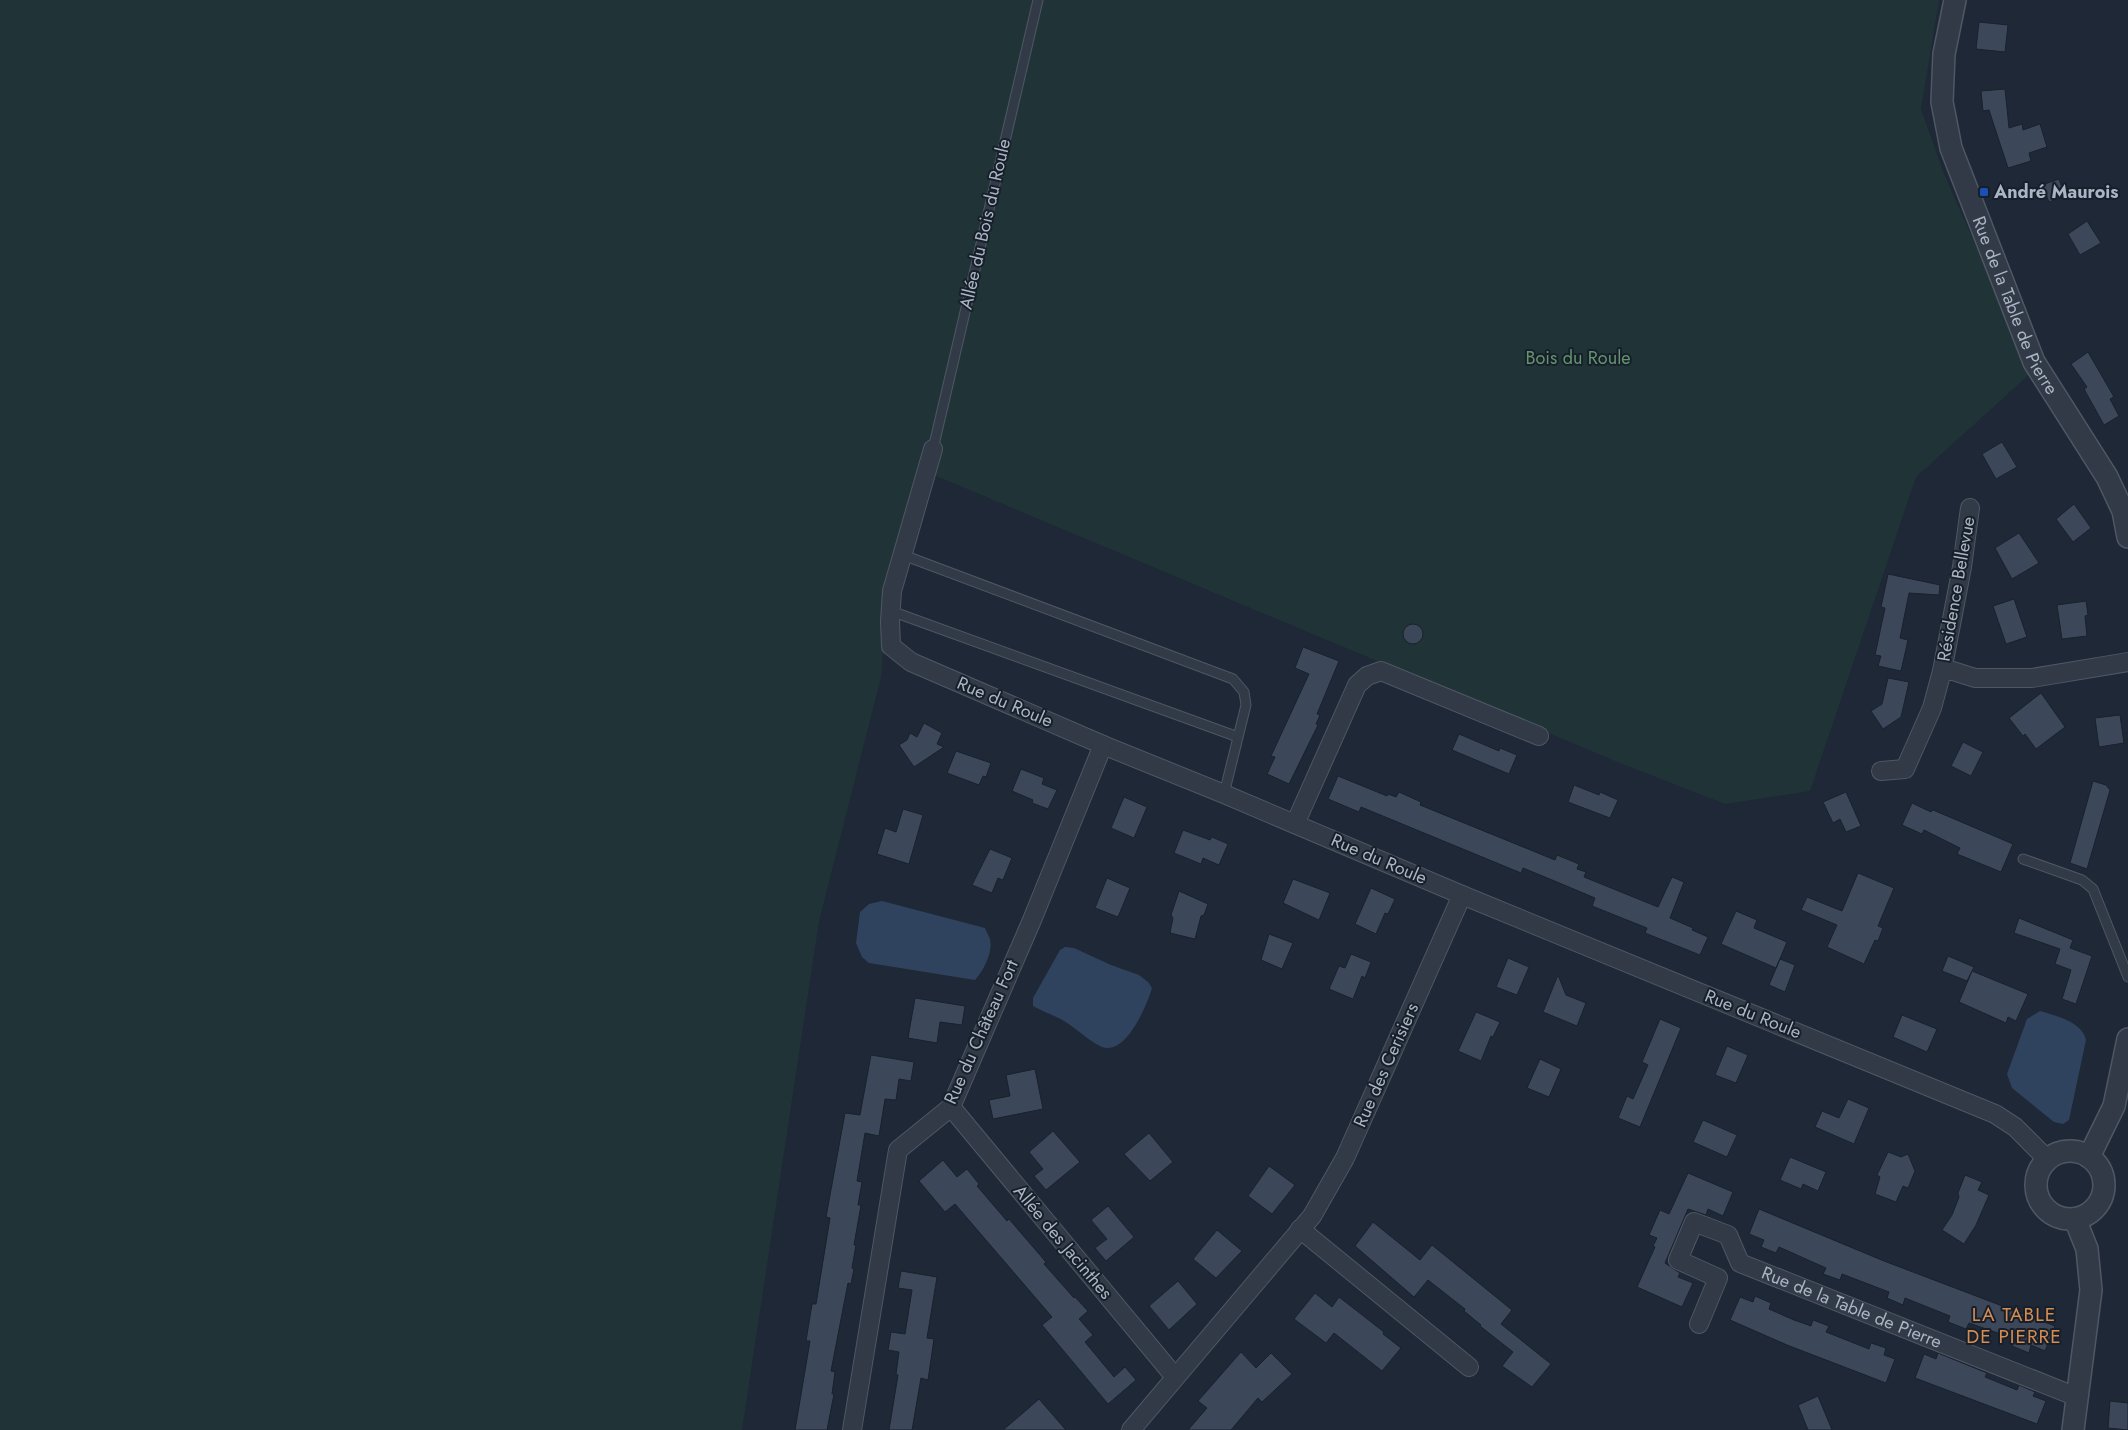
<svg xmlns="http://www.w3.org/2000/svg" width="2128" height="1430" font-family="Jost,sans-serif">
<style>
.green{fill:#203437}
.water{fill:#30435e}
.building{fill:#3c4859;stroke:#19212d}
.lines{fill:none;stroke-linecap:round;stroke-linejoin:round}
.service-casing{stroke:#4f5765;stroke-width:11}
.minor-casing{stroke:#4f5765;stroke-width:20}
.tertiary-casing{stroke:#4f5765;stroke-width:24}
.service{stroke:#313a46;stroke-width:9}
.minor{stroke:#313a46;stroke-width:18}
.tertiary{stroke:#313a46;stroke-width:21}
.transit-dot{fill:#1a4fb4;stroke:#171f2a;stroke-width:2}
.labels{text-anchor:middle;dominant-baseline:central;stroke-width:4;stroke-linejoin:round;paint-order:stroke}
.poi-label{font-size:18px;font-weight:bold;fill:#abb4c4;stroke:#171f2a;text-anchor:start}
.street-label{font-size:18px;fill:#abb4c4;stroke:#171f2a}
.park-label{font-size:18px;fill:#63946e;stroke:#171f2a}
.neighbourhood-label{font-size:19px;letter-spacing:1px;fill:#d68d54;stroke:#171f2a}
</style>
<rect width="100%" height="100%" fill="#1e2836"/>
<path class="green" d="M0,0h1939l-18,109 23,65 88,198 -116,105 -106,314 -85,13 -105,-41 -698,-293 -33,108 -8,99 -62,244 -77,509h-742z"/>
<path class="water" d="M882,901l103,27c1,3 4,8 5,11 3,13 -6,31 -15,41l-106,-17 -7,-6 -6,-14 4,-31 9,-8z
M1065,947l9,1 37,17 28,10 9,7 4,6c-5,17 -26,68 -50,59 -12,-5 -26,-19 -38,-26 -10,-6 -21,-9 -31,-15v-8l27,-48z
M2040,1011c17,5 42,11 46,29l-17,80 -6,4 -9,-2 -42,-34 -5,-14 20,-55z"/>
<path class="building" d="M1979,22l29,3 -3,27 -29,-3z
M2005,89l4,39 13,-4 1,6 17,-6 7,23 -18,6 2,8 -23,7 -19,-58 -6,1 -2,-20z
M2059,179l6,17 -16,6 -7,-17z
M2087,221l14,22 -21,12 -12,-21z
M2088,352l26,45 -4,2 9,17 -15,9 -20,-36 3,-2 -16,-23z
M2002,442l15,25 -21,12 -14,-25z
M2074,504l17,24 -18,14 -17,-23z
M2019,533l20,30 -27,16 -17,-31z
M1888,574l52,11 -1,10 -30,-2 -9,45 8,2 -7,31 -23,-5 3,-10 -6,-1 10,-47 -4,-1z
M2014,599l13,38 -21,7 -13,-38z
M2086,601l2,14 -3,1 2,20 -25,3 -5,-34z
M1403 634a10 10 0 1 1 20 0a10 10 0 1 1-20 0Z
M1303,647l36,14 -22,53 3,1 -4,9 2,1 -29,59 -22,-10 8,-17 -4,-1 38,-82 -14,-6z
M1888,678l21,4 -8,35 -18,12 -12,-18 11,-7z
M2041,693l24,34 -29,22 -11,-15 -2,2 -14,-18z
M2120,715l4,28 -25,4 -4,-29z
M924,723l18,10 -5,11 7,3 -30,20 -15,-22 8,-5 3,-7 7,4z
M1459,734l40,17 1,-3 17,7 -8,19 -57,-24z
M1963,742l20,10 -12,24 -20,-10z
M956,751l35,12 -5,14 -3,-1 -4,9 -32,-12z
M1021,769l23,9 -2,6 15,6 -9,19 -16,-6 1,-3 -21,-9z
M1338,776l49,20 1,-2 8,3 3,-5 22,10 -1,3 135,55 2,-5 22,9 -2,5 9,3 -2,5 74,30 14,-30 12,5 -14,36 23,10 -1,2 16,7 -8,18 -55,-22 2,-5 -55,-22 3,-8 -38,-16 -34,-14 -2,5 -160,-66 -2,5 -31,-13z
M2093,781l13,4 4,5 -23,79 -17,-6z
M1574,785l25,10 1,-3 18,8 -8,18 -42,-16z
M1846,792l15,34 -15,6 -6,-13 -7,4 -10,-21z
M1124,797l23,10 -13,31 -23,-10z
M1912,803l19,9 2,-2 80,34 -12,28 -44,-18 3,-6 -36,-18 -2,4 -20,-9z
M903,809l20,6 -14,49 -32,-10 8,-26 11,4z
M1183,830l27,10 2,-3 16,7 -9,21 -16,-7 -2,6 -27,-11z
M990,849l22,9 -9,22 -5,-2 -6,15 -20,-8z
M1858,873l36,15 -16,38 5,2 -5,13 -3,-1 -11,24 -37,-17 10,-22 -36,-15 6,-13 35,14z
M1107,878l23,10 -12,29 -23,-9z
M1293,879l37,14 -11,27 -36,-17z
M1371,888l24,11 -7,15 -3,-1 -9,21 -21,-10z
M1179,891l29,13 -4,11 -3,1 -6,23 -25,-6 3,-15 -2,-3z
M1736,911l21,9 -3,8 33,14 -11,26 -55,-24z
M2019,918l54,22 -3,8 22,8 -16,48 -14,-5 9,-29 -16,-6 5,-15 -46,-16z
M1269,934l24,9 -11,26 -21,-9z
M1351,954l20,8 -6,16 -3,-2 -9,23 -24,-10 10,-23 6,2z
M1948,956l26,11 -7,14 -25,-10z
M1508,958l21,9 -12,28 -21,-8z
M1780,959l15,6 -10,27 -16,-7z
M1972,971l56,23 -12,27 -8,-4 -2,6 -47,-21z
M1558,975l8,20 20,8 -9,23 -34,-14z
M915,998l50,8 -3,19 -22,-3 -3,21 -29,-5z
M1476,1012l24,10 -7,15 -2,-1 -10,25 -23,-10z
M1902,1015l35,14 -10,23 -34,-15z
M1660,1019l21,9 -41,99 -22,-9 9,-22 6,3 15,-34 -6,-3z
M1727,1046l21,9 -12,28 -21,-8z
M871,1055l43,7 -3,19 -12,-2 -3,21 -11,-1 -6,37 -14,-3 -8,48 5,1 -4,23h3l-7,40h2l-4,23 2,1 -3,15 -3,-1 -17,88 4,1 -3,22h2l-7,36h-32l15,-89h-4l6,-37h4l14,-86 -4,-1 19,-104 15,2z
M1540,1059l21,10 -12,28 -22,-9z
M1035,1069l8,40 -50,10 -4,-19 21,-4 -4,-21z
M1848,1099l21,9 -15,36 -39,-17 7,-16 17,7z
M1703,1120l34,15 -10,22 -34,-15z
M1053,1131l27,31 -34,28 -12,-14 9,-7 -14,-17z
M1149,1133l24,29 -23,19 -26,-27z
M1888,1152l13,5 7,-3 7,17 -7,17 -5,-2 -7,16 -21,-8 5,-17 -3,-2z
M1790,1157l36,15 -8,19 -15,-7 -2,5 -21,-9z
M943,1160l14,17 10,-8 12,15 -2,2 30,35 2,-2 37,43 -2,2 30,34 1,-1 13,14 -9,8 14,16 -8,7 29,35 11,-10 11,13 -28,24 -66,-79 10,-8 -97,-113 -10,8 -26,-31z
M1269,1166l26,19 -23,29 -24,-18z
M1688,1173l45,19 -10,24 -15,-7 -2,6 -18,-6 -23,54 15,10 -2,4 15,6 -11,24 -45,-20 18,-40 -2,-1 4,-8 -8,-3 11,-25 9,4z
M1965,1175l17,7 -4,8 11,5 -13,30 -12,19 -22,-14 10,-15 7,-18 -1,-4z
M1108,1206l26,31 -28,24 -11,-13 12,-9 -16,-19z
M1759,1209l125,52 171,65 -10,25 -14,-6 -2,8 -17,-7 3,-7 -46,-16 -3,6 -18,-7 2,-6 -45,-18 -2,7 -16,-7 2,-6 -47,-18 -2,6 -17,-6 3,-6 -47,-21 -3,6 -15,-6 3,-7 -15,-6z
M1373,1222l47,38 12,-15 80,65 -11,14 50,40 -19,23 -30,-21 11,-14 -33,-26 1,-1 -17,-14 1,-2 -37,-29 -14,17 -59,-51z
M1217,1230l25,21 -26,27 -23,-19z
M901,1271l36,6 -10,61 7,1 -6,41 -7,-2 -9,52h-23l9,-55 -2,-1 3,-22 -11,-2 3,-18 14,2 7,-44 -14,-2z
M1178,1281l19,23 -28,26 -20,-24z
M1315,1293l17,14 7,-10 45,35 -1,2 18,14 -19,23 -48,-38 -8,10 -32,-24z
M1755,1296l16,7 -2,6 25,11 17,6 2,-6 16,6 -3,6 43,17 2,-6 15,5 -2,7 11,4 -9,24 -99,-38 -57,-25 10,-23 13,5z
M1241,1352l15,16 15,-15 21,21 -30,28 -4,-4 -27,32h-43l19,-22 -9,-7z
M1938,1353l49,20 -2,4 32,13 2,-5 16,7 -2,4 13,5 -9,23 -122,-46 9,-24 12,5z
M1818,1396l14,34h-24l-10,-25z
M1039,1399l27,31h-63l20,-17z
M2110,1401l18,2v27l-20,-2z"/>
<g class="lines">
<g class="service-casing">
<path id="service" d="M933,449l105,-449
M903,555l330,124 11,13 2,13 -22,89
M891,611l347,126
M2023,859l59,21 11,9 35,88"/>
</g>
<g class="minor-casing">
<g id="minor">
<path d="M933,449l-41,142 -2,30 1,25 20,16 192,83 121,49 238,101 533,219 20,13 32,32"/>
<path d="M1942,671l20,-104 8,-59"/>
<path d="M1881,771l24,-2 27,-61 10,-37h11l22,7h57l96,-16"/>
<path d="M1295,824l62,-139 10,-9 14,-5 158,65"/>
<path d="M951,1107l224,270"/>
<path d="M1300,1229l169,138"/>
<path id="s1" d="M1699,1324l19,-46 -40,-18 16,-38 34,13 12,28 337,134"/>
<path d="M852,1430l46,-280 53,-43 81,-187 71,-175"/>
<path d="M1131,1430l181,-214 33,-58 117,-263"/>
</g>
</g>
<g class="tertiary-casing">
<g id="tertiary">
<path id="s2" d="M1955,0l-11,54 -2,48 9,46 83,214 73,115 16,34 5,26"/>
<circle cx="2070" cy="1185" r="34"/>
<path d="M2089,1157l25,-51 14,-67"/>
<path d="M2073,1430l18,-140 -4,-41 -12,-30"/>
</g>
</g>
<use href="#service" class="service"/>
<use href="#minor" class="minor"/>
<use href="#tertiary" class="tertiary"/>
</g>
<rect class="transit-dot" x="1979" y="187" width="10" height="10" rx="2.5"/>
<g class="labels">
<g class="poi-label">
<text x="1994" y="192">André Maurois</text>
</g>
<g class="street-label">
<text transform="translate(985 224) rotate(-77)">Allée du Bois du Roule</text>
<text stroke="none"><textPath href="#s2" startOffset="320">Rue de la Table de Pierre</textPath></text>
<text transform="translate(1956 589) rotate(-80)">Résidence Bellevue</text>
<text transform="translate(1005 702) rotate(23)">Rue du Roule</text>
<text transform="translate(1379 859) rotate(23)">Rue du Roule</text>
<text transform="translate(1753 1014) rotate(22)">Rue du Roule</text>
<text transform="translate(981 1032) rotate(-66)">Rue du Château Fort</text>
<text transform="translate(1386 1065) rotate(-66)">Rue des Cerisiers</text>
<text transform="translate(1063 1242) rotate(50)">Allée des Jacinthes</text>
<text stroke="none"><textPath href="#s1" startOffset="322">Rue de la Table de Pierre</textPath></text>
</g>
<g class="park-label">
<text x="1578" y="358">Bois du Roule</text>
</g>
<g class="neighbourhood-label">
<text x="2014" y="1314">LA TABLE<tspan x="2014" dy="22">DE PIERRE</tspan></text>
</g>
</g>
</svg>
